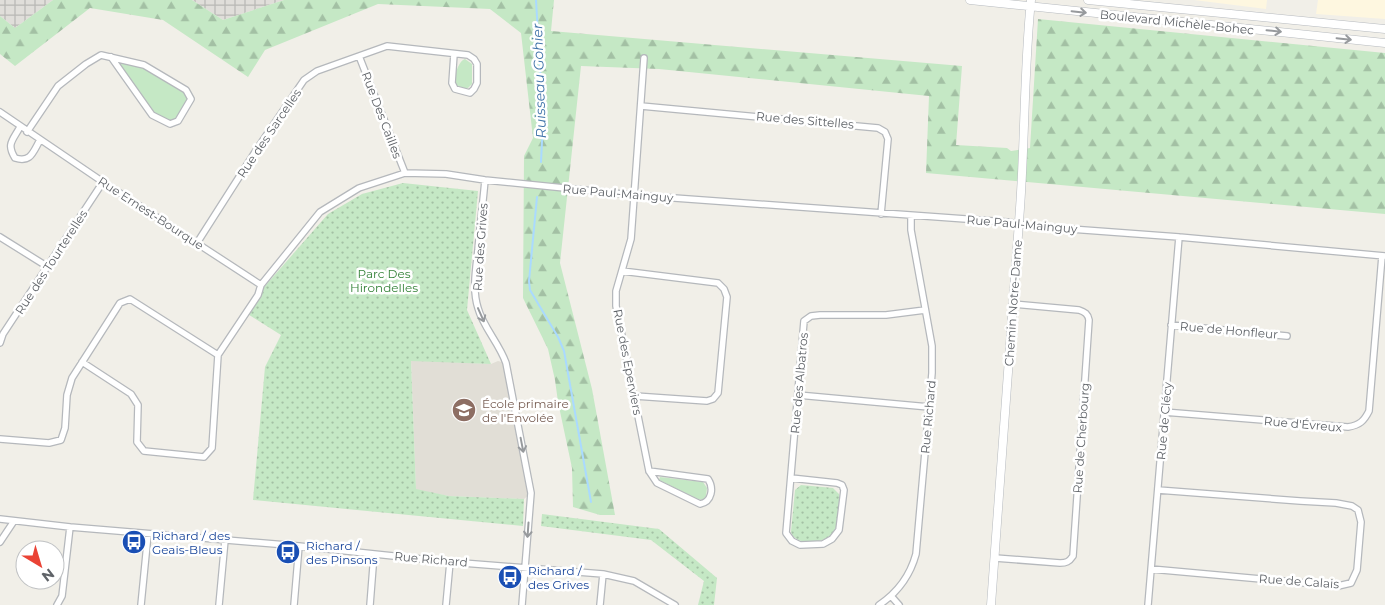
<svg xmlns="http://www.w3.org/2000/svg" width="1385" height="605" font-family="Montserrat,sans-serif">
<style>
.commercial{fill:#fef7e0}
.industrial{fill:url(#industrial-grid)}
.education{fill:#e1ded6}
.grass{fill:#c5e8c5}
.forest{fill:url(#forest-firs)}
.park{fill:url(#park-dots)}
.lines{fill:none;stroke-linecap:round;stroke-linejoin:round}
.stream{stroke:#aadaff;stroke-width:2}
.street-casing{stroke:#b5b8bc;stroke-width:8}
.secondary-casing{stroke:#b6babf;stroke-width:9}
.street{stroke:#fff;stroke-width:5.5}
.secondary{stroke:#fff;stroke-width:8}
.oneway{stroke:#979a9d}
.labels{text-anchor:middle;dominant-baseline:central;stroke-width:5;stroke-linejoin:round;paint-order:stroke}
.street-label{font-size:12px;fill:#5f6368;stroke:#fff}
.park-label{font-size:12px;fill:#348238;stroke:#fff}
.education-label{font-size:12px;fill:#785e54;stroke:#fff;text-anchor:start}
.transit-label{font-size:12px;fill:#164399;stroke:#fff;text-anchor:start}
.water-label{font-size:14px;font-style:italic;fill:#4174aa;stroke:#fff}
</style>
<defs>
<pattern id="industrial-grid" width="8" height="8" patternUnits="userSpaceOnUse" patternTransform="scale(1.25)"><rect width="8" height="8" fill="#e0deda"/><path d="M0 4h8M4 0v8" fill="none" stroke="#b9b8b5"/></pattern>
<pattern id="forest-firs" width="22" height="20" patternUnits="userSpaceOnUse" patternTransform="scale(1.25)"><rect width="22" height="20" fill="#c5e8c5"/><path d="M5 1l3.5 6h-7zM16 11l3.5 6h-7z" fill="#a3c0a4"/></pattern>
<pattern id="park-dots" width="8" height="8" patternUnits="userSpaceOnUse" patternTransform="scale(1.25)"><rect width="8" height="8" fill="#c5e8c5"/><path d="M2 2h.1M6 6h.1" fill="none" stroke="#a3c0a4" stroke-width="1.8" stroke-linecap="round"/></pattern>
</defs>
<rect width="100%" height="100%" fill="#f1efe8"/>
<path class="commercial" d="M1194,0h73l-1,9z
M1318,0h67v19l-69,-5z"/>
<path class="industrial" d="M0,0h53l-38,28 -15,-12z
M192,0h92l-61,20z"/>
<path class="education" d="M411,360l80,4 7,-3 8,2 25,130 -7,6 -75,-3 -33,-6z"/>
<path class="grass" d="M111,57l33,8 42,25 5,9 -13,22 -8,3 -18,-9z
M465,59l7,5v20l-4,4c-4,1 -10,1 -12,-3 -3,-7 2,-24 9,-26z
M660,477l43,5 4,6 -1,8 -3,4 -5,-1 -39,-19z"/>
<path class="forest" d="M53,0h139l31,20 61,-20h270l-3,31 411,35 -6,79 51,3 4,3 19,-3 8,-129 347,34v161l-459,-41 3,-77 -270,-27 -78,-3 -21,197 32,126 23,126h-15l-27,-8 -1,-39 -14,-66 -3,-22 -7,-31 -25,-51 1,-142 9,-18 -12,-105 -31,-24 -112,-5 -113,46 -17,27 -85,-57 -73,-12 -75,58 -15,-12v-38l15,12z"/>
<path class="park" d="M403,183l75,8 -11,119 24,54 -80,-3 5,128 33,7 75,3 -1,27 -270,-26 12,-133 16,-32 -35,-22 19,-27 63,-72 34,-20z
M801,485l32,3 6,6c1,12 1,31 -7,40 -9,10 -37,12 -41,-2l4,-42z
M542,514l117,15 58,49 -3,27h-16l6,-24 -53,-41 -110,-14z"/>
<g class="lines">
<path class="stream" d="M536,0l7,121 -2,41
M537,197l-8,84 1,9 28,47 6,14 27,151"/>
<g class="street-casing">
<path id="street" d="M359,56l46,117
M644,58l-13,181 -15,52v15l33,165 8,12 43,21c12,-2 14,-16 8,-25l-59,-8
M641,106l237,22 7,4 3,7 -7,75
M0,112l103,70 158,103
M20,127c-7,13 -14,17 -5,31 16,5 18,-6 25,-18
M27,132l31,-46 28,-22 15,-9 43,10 42,25 5,9 -13,22 -8,3 -18,-9 -41,-58
M485,180c-2,23 -5,46 -7,70 -2,18 -6,39 0,58 5,19 21,35 28,55l25,130 -9,112
M0,237l48,30
M197,243l60,-94 47,-69 13,-9 70,-25 81,9 6,4 3,5v19l-3,6 -4,4 -15,-4 -3,-6 2,-29
M622,271l96,12 6,6 3,8 -9,96 -5,6 -6,2 -72,-5
M1171,325l116,11
M0,343l3,-9 100,-152
M82,362l49,32 7,11 -1,37 7,9 60,6 8,-9 6,-93 40,-60 3,-10 59,-73 39,-24 46,-15 41,1 39,6 148,15 374,27 23,4 149,11 206,19
M798,395l131,12
M1164,412l184,15c12,-2 16,-6 21,-16l13,-155
M0,439l49,4 12,-3 4,-12 2,-33 5,-17 48,-75 10,-4 88,56
M791,478l46,5 5,2 2,5 -5,40 -7,9 -9,5 -23,1 -8,-4 -6,-8 18,-212 7,-5 9,-1h66l39,-5
M0,519l70,8 229,19 151,16 153,12 31,7 41,24
M0,542l14,-21
M995,558l65,5c6,0 9,-1 13,-7l16,-236c-1,-6 -4,-8 -10,-10l-66,-6
M1151,569l187,17 13,-3 6,-13 4,-48 -3,-12 -6,-4 -16,-3 -36,-2 -142,-11
M891,596l8,9
M57,605l5,-9 8,-69
M141,605l7,-71
M219,605l6,-65
M294,605l5,-59
M370,605l4,-51
M446,605l4,-43
M600,605l3,-31
M879,605c18,-12 31,-29 37,-51l16,-181v-27l-21,-116v-14
M1148,605l31,-368"/>
</g>
<g class="secondary-casing">
<path id="secondary" d="M970,0l415,43
M1088,0l297,29
M991,605c10,-132 19,-265 29,-397 5,-69 4,-139 11,-208"/>
</g>
<use href="#street" class="street"/>
<use href="#secondary" class="secondary"/>
</g>
<defs><path id="oneway-shaft" d="M-6 0H5M1.5-3L5.5 0L1.5 3" fill="none" stroke-width="1.6" stroke-linecap="round" stroke-linejoin="round" transform="scale(1.25)"/></defs>
<g class="oneway">
<use href="#oneway-shaft" transform="translate(1079 12) rotate(6)"/>
<use href="#oneway-shaft" transform="translate(1274 31) rotate(6)"/>
<use href="#oneway-shaft" transform="translate(1344 39) rotate(6)"/>
<use href="#oneway-shaft" transform="translate(481 315) rotate(66)"/>
<use href="#oneway-shaft" transform="translate(522 445) rotate(79)"/>
<use href="#oneway-shaft" transform="translate(528 530) rotate(94)"/>
</g>
<defs>
<g id="school-disc" transform="scale(1.25)"><circle r="9.5" fill="#8d6e63" stroke="#fff"/><path d="M0-5L7-2L0 1L-7-2ZM-4 1L0 2.5L4 1V4Q0 6-4 4Z" fill="#fff"/></g>
<g id="bus-disc" transform="scale(1.25)"><circle r="9.5" fill="#1a4fb4" stroke="#fff"/><path d="M-5-6H5V4H4V6H2V4H-2V6H-4V4H-5ZM-3.5-4V0h7V-4ZM-3.5 1.2v1.5H-2V1.2ZM2 1.2v1.5H3.5V1.2Z" fill="#fff"/></g>
</defs>
<g fill-rule="evenodd">
<use href="#school-disc" x="464" y="410"/>
<use href="#bus-disc" x="134" y="542"/>
<use href="#bus-disc" x="288" y="552"/>
<use href="#bus-disc" x="510" y="577"/>
</g>
<g class="labels">
<g class="street-label">
<text transform="translate(1177 22) rotate(6)">Boulevard Michèle-Bohec</text>
<text transform="translate(382 115) rotate(69)">Rue Des Cailles</text>
<text transform="translate(805 120) rotate(5)">Rue des Sittelles</text>
<text transform="translate(269 133) rotate(-56)">Rue des Sarcelles</text>
<text transform="translate(618 193) rotate(5)">Rue Paul-Mainguy</text>
<text transform="translate(151 213) rotate(33)">Rue Ernest-Bourque</text>
<text transform="translate(1022 224) rotate(5)">Rue Paul-Mainguy</text>
<text transform="translate(480 247) rotate(-86)">Rue des Grives</text>
<text transform="translate(51 262) rotate(-57)">Rue des Tourterelles</text>
<text transform="translate(1013 303) rotate(-86)">Chemin Notre-Dame</text>
<text transform="translate(1229 330) rotate(5)">Rue de Honfleur</text>
<text transform="translate(628 362) rotate(79)">Rue des Eperviers</text>
<text transform="translate(799 383) rotate(-85)">Rue des Albatros</text>
<text transform="translate(928 417) rotate(-85)">Rue Richard</text>
<text transform="translate(1164 421) rotate(-85)">Rue de Clécy</text>
<text transform="translate(1303 424) rotate(5)">Rue d'Évreux</text>
<text transform="translate(1081 438) rotate(-86)">Rue de Cherbourg</text>
<text transform="translate(431 559) rotate(5)">Rue Richard</text>
<text transform="translate(1299 581) rotate(4)">Rue de Calais</text>
</g>
<g class="park-label">
<text x="384" y="273">Parc Des<tspan x="384" dy="14">Hirondelles</tspan></text>
</g>
<g class="education-label">
<text x="482" y="403">École primaire<tspan x="482" dy="14">de l'Envolée</tspan></text>
</g>
<g class="transit-label">
<text x="152" y="535">Richard / des<tspan x="152" dy="14">Geais-Bleus</tspan></text>
<text x="306" y="545">Richard /<tspan x="306" dy="14">des Pinsons</tspan></text>
<text x="528" y="570">Richard /<tspan x="528" dy="14">des Grives</tspan></text>
</g>
<g class="water-label">
<text transform="translate(539 81) rotate(-92)">Ruisseau Gohier</text>
</g>
</g>
<g transform="translate(40 565) rotate(142)"><circle r="24" fill="#ffffff" stroke="#bfc1c3"/>
<path d="M0-4L9 19L0 12L-9 19Z" fill="#ea4335"/>
<text y="-8" font-size="14" font-weight="bold" text-anchor="middle" fill="#5f6368">N</text>
</g>
</svg>
